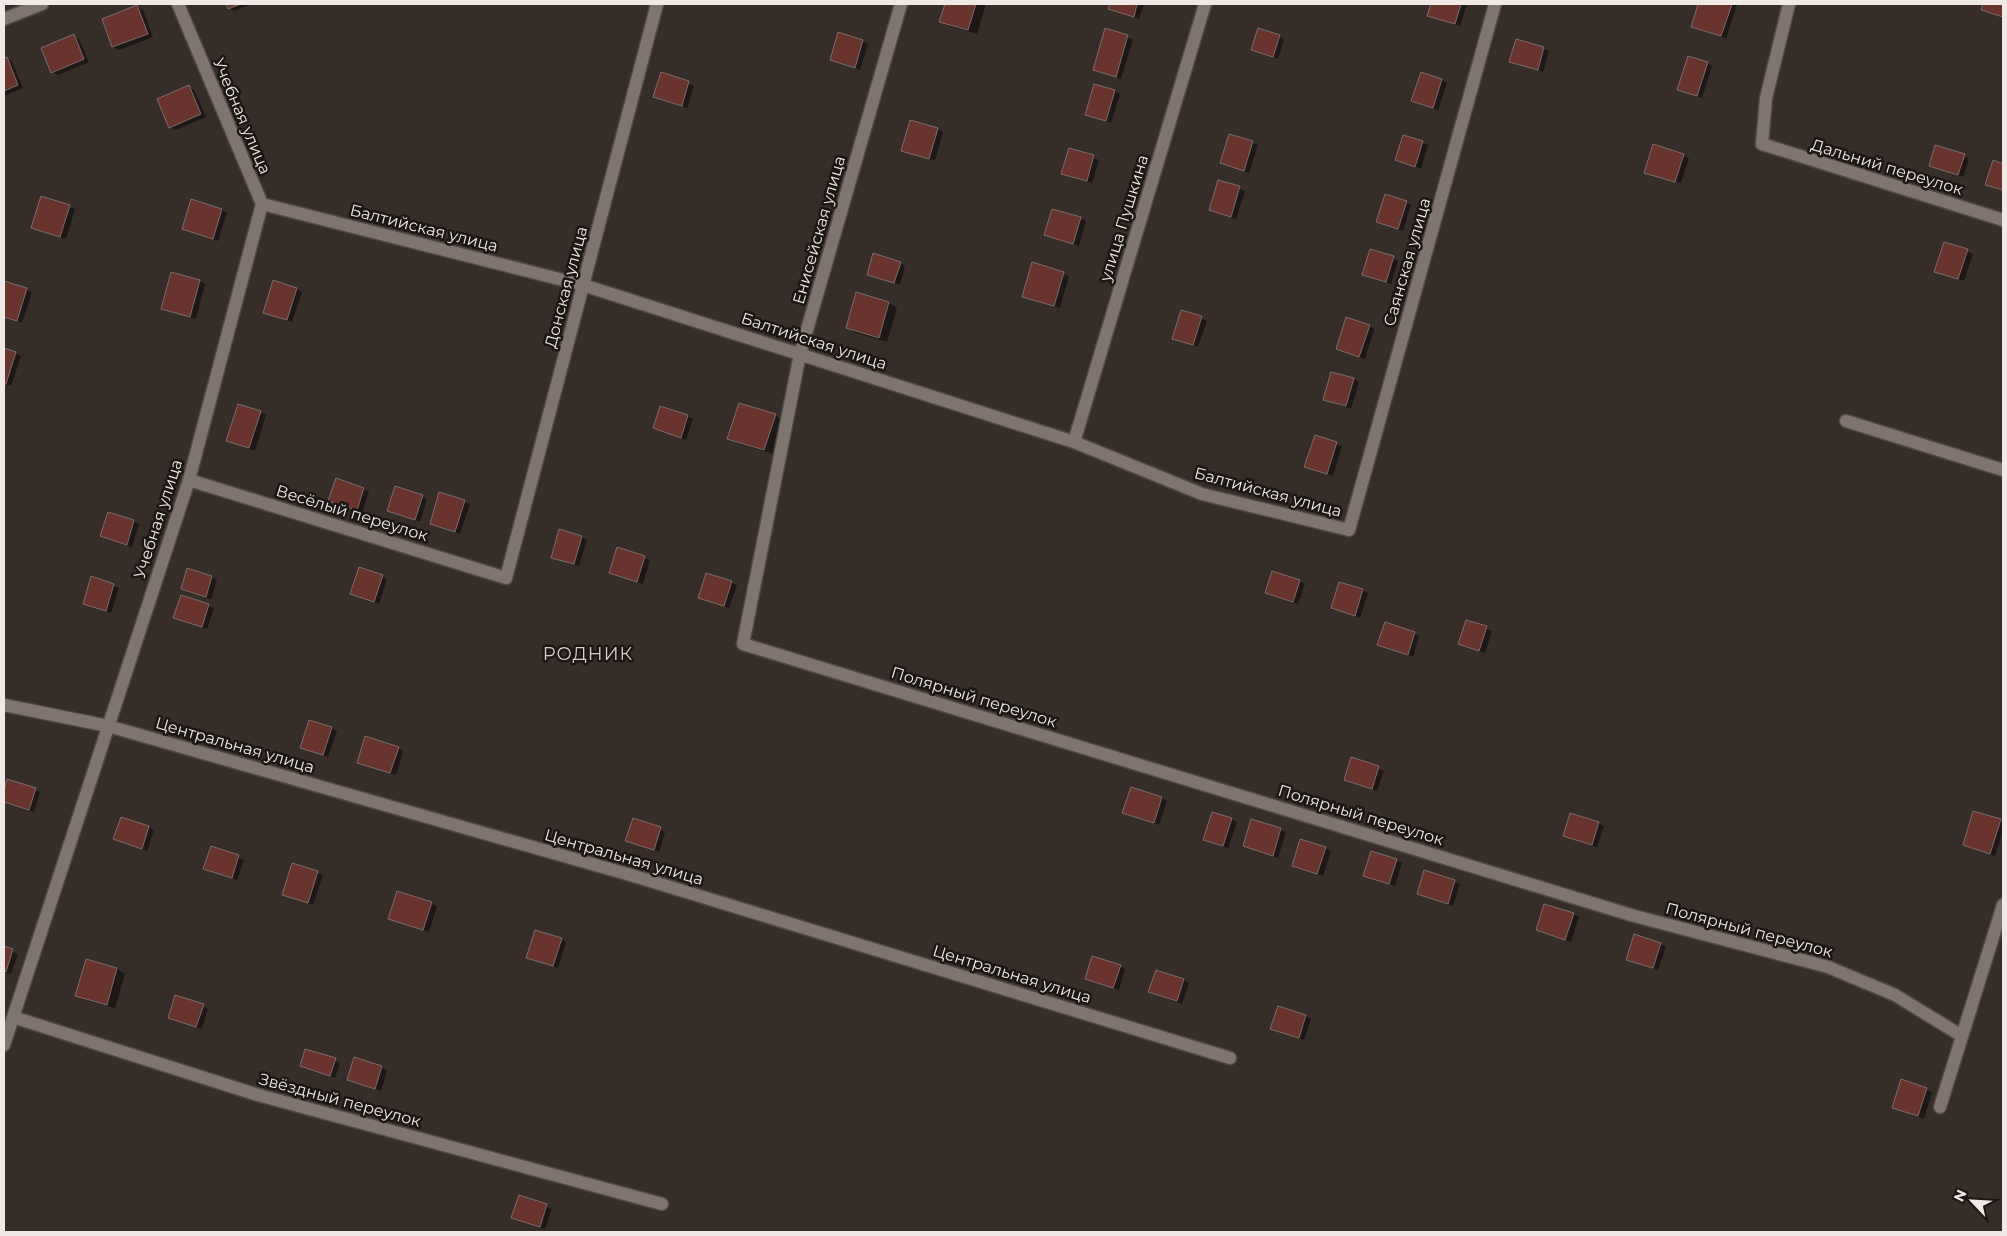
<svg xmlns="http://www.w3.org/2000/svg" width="2007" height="1236" font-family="Montserrat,sans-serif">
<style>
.shadow{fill:#0007}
.building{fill:#69332e;stroke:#7b6d6b}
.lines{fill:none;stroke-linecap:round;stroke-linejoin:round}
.minor-casing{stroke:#514844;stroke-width:15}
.minor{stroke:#80746e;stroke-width:12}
.labels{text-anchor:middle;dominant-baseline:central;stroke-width:5;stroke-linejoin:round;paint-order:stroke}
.street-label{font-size:16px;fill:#f0e9e5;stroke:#1b1614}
.neighbourhood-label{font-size:18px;letter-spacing:1px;fill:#dacdc6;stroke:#1b1614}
</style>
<rect width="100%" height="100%" fill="#372d28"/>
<path class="shadow" d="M227,4h25l-18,7 -5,-3z
M946,4h40l-9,30 -28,-8 -8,-5z
M1111,4h33l-5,15 -24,-8 -5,-3z
M1432,4h35l-7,22 -31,-11z
M1700,4l37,1 -11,33 -34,-12z
M1984,4h19v13l-21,-7z
M137,7l6,3 10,27 -34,13 -6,-3 -10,-27z
M1106,30l27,9 -12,40 -27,-10z
M74,36l5,3 10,23 -31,13 -6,-3z
M1279,36l5,3 -6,20 -25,-9z
M862,41l6,3 -8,26 -28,-10z
M1516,41l33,10 -6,21 -32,-11z
M6,58l6,4 11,26 -19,8v-36z
M1707,63l5,3 -10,32 -18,-6z
M661,74l33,12 -7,22 -27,-9z
M1442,80l5,3 -9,27 -25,-9z
M189,87l5,3 12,27 -30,13 -6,-3z
M1115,91l5,3 -9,29 -24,-9z
M938,129l5,3 -8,29 -32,-11z
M1230,135l28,10 -9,28 -28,-10z
M1404,136l24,9 -7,24 -25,-9z
M1654,146l35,12 -8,25 -31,-10z
M1070,150l29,10 -7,23 -29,-10z
M1964,156l5,3 -6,18 -33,-11z
M1219,181l26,10 -9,28 -26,-10z
M42,198l33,11 -9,30 -28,-9z
M1406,202l5,3 -8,26 -25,-10z
M222,210l5,3 -9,28 -35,-13z
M1080,218l6,3 -7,25 -33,-11z
M1967,251l6,3 -9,27 -28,-10z
M1393,258l5,3 -7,23 -28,-10z
M900,263l5,3 -5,19 -32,-11z
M1033,264l36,12 -9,32 -37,-12z
M200,281l5,3 -9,35 -34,-11z
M4,282l28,10 -10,31 -18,-6z
M297,289l5,3 -10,30 -27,-10z
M889,303l8,5 -10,34 -31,-9 -9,-5z
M1201,318l6,3 -9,26 -25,-9z
M1369,326l5,3 -9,30 -28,-10z
M4,349l17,7 -10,30 -7,-2z
M1354,379l5,3 -8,27 -26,-9z
M260,412l6,3 -11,36 -27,-10z
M775,415l8,5 -10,34 -36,-11 -8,-5z
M687,416l6,3 -7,21 -32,-12z
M1315,436l27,10 -9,30 -27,-10z
M364,489l5,3 -7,20 -32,-12z
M422,496l5,3 -7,23 -32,-11z
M464,501l6,3 -10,30 -29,-11z
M109,513l30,11 -7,23 -30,-11z
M582,537l5,3 -8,26 -26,-9z
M618,549l32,11 -7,24 -32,-11z
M382,576l5,3 -8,25 -27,-10z
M212,577l5,3 -6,19 -29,-10z
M92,578l27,10 -8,25 -27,-10z
M1300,581l5,3 -7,20 -32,-11z
M731,582l6,3 -8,23 -30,-11z
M1362,590l6,3 -8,25 -28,-10z
M208,605l6,3 -7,21 -27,-9z
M1467,621l25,10 -7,22 -25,-9z
M1414,633l5,3 -6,21 -34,-12z
M331,728l6,3 -9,26 -27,-10z
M398,748l5,3 -7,24 -38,-13z
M1352,759l32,12 -7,20 -32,-12z
M8,780l32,12 -6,20 -30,-10v-8z
M1162,798l5,3 -8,24 -35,-12z
M1231,819l6,3 -9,26 -18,-6z
M1252,820l34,12 -8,26 -34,-12z
M2000,821l3,1v9l-8,25 -31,-11z
M1598,823l6,3 -7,21 -27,-9z
M148,827l6,3 -7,21 -32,-12z
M660,829l5,3 -6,20 -32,-12z
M211,848l33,12 -7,20 -32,-12z
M1325,848l6,3 -8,25 -30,-10z
M1372,852l30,11 -7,23 -31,-10z
M292,864l31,11 -10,30 -30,-10z
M1425,872l35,12 -7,22 -35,-12z
M398,893l39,13 -8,26 -34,-11z
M1573,914l6,3 -8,25 -34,-12z
M561,939l5,3 -8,26 -30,-11z
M1660,944l6,3 -8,23 -31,-11z
M4,948l14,6 -7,20 -7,-2z
M87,961l30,8 8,5 -10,34 -30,-8 -8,-5z
M1120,966l5,3 -6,21 -27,-9z
M1184,980l5,3 -7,21 -32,-12z
M203,1006l5,3 -6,20 -33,-12z
M1305,1016l6,3 -7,21 -32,-12z
M355,1059l32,11 -6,21 -33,-12z
M335,1060l5,3 -5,15 -34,-13z
M1902,1081l30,11 -8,27 -30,-11z
M520,1197l32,12 -7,20 -32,-12z"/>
<path class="building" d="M226,4h15l-13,5z
M945,4h31l-8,26 -29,-8z
M1110,4h27l-3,13 -26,-8z
M1431,4h30l-6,20 -28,-8z
M1698,4h34l-11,32 -30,-9z
M1983,4h20v13l-22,-7z
M137,5l11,29 -36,13 -10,-28z
M1105,28l23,7 -12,42 -23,-7z
M1258,28l22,7 -7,22 -22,-7z
M838,32l25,8 -8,28 -25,-8z
M74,34l10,25 -33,14 -10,-25z
M1516,39l28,8 -6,23 -29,-8z
M1688,56l20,6 -11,34 -20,-6z
M7,57l11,28 -14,6v-33z
M661,72l28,9 -7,25 -29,-9z
M1421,72l21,7 -9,29 -22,-7z
M1094,84l21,6 -9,31 -21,-6z
M189,85l12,29 -32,14 -12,-29z
M910,120l28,8 -9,31 -28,-8z
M1229,134l24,7 -9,30 -24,-8z
M1403,135l20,6 -8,26 -20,-7z
M1653,144l31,10 -9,28 -31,-9z
M1935,145l30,9 -7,21 -29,-9z
M1069,148l25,7 -7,26 -26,-7z
M1993,160l10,4v26l-18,-5z
M1218,180l22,6 -9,31 -22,-7z
M1385,194l22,7 -9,28 -22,-7z
M41,196l29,9 -10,32 -29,-9z
M191,199l31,10 -9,30 -31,-10z
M1052,209l29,8 -8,27 -29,-9z
M1944,242l24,7 -10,30 -24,-7z
M1370,249l24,7 -8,26 -24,-7z
M873,253l28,9 -7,21 -27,-8z
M1032,262l32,10 -10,34 -32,-9z
M171,272l29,8 -10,37 -29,-8z
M273,280l24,8 -10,32 -24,-7z
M4,281l23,7 -10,33 -13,-4z
M856,292l33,10 -10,36 -33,-10z
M1181,310l21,6 -9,29 -21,-6z
M1346,317l24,8 -11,32 -23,-8z
M4,348l12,4 -10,32h-2z
M1331,372l23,6 -8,28 -23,-6z
M739,403l37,11 -12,36 -37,-11z
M238,404l23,7 -12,37 -23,-7z
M660,406l28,9 -7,23 -28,-10z
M1315,435l22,7 -10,32 -23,-7z
M336,478l28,10 -7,22 -29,-9z
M395,486l28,9 -8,25 -28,-9z
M439,492l26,8 -10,32 -25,-8z
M108,512l26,8 -7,25 -27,-9z
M559,529l23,7 -8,28 -23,-6z
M617,547l28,9 -8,26 -28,-9z
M359,567l24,8 -9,27 -24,-8z
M187,568l25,8 -6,21 -25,-8z
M1272,571l28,9 -7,22 -28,-9z
M706,573l26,8 -8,25 -26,-8z
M91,576l23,8 -8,27 -23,-7z
M1339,582l24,7 -8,27 -24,-8z
M181,595l28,9 -7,23 -29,-9z
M1466,620l21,6 -8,25 -21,-7z
M1385,622l30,10 -7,23 -31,-10z
M309,720l23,7 -9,28 -23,-7z
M365,736l34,11 -9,26 -33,-10z
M1351,757l28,9 -7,23 -28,-9z
M7,779l29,9 -7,22 -25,-8v-12z
M1131,787l31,10 -8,26 -32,-10z
M1973,811l28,8 -11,35 -27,-9z
M1212,812l20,6 -9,28 -20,-6z
M1570,813l29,9 -7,23 -29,-9z
M121,817l28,9 -7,23 -29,-10z
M633,818l28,9 -7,23 -29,-9z
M1251,819l30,9 -8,28 -30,-10z
M1300,839l26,8 -9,27 -25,-8z
M211,846l28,9 -7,23 -29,-9z
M1371,851l26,8 -8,25 -26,-8z
M292,863l26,8 -10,32 -26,-8z
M1424,870l31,10 -7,24 -31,-10z
M397,891l35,11 -9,28 -35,-11z
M1544,904l30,9 -9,27 -29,-10z
M535,930l27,8 -9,28 -27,-8z
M1634,934l27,9 -8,25 -27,-8z
M4,946l9,3 -7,23 -2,-1z
M1092,956l29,9 -8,23 -28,-9z
M86,959l31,9 -10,37 -32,-9z
M1156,970l28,9 -7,22 -29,-9z
M175,995l29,9 -8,23 -28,-9z
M1278,1006l28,9 -7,23 -29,-9z
M305,1049l31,9 -6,18 -30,-10z
M354,1057l28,9 -7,23 -28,-9z
M1901,1079l26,9 -9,28 -26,-8z
M519,1195l28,9 -7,23 -29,-9z"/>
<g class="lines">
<g class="minor-casing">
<path id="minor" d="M901,4l-101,350 -57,290 888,271 197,52 67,28 67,41
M1789,4l-23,94 -4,46 241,76
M4,19l38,-15
M262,204l321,81 491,157 128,52 147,36 146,-526
M1846,421l157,49
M1074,442l131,-438
M189,480l317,98 151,-574
M4,705l104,21 526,150 596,182
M13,1017l245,78 404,109
M4,1045l185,-565 73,-276 -84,-200
M1940,1107l63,-202"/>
</g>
<use href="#minor" class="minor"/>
</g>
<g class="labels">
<g class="street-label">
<text transform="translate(242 116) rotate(67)">Учебная улица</text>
<text transform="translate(1887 167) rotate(17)">Дальний переулок</text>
<text transform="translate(1124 218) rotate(-73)">улица Пушкина</text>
<text transform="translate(424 228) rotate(14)">Балтийская улица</text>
<text transform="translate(819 230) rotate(-74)">Енисейская улица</text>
<text transform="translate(1407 262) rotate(-74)">Саянская улица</text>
<text transform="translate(566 287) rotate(-75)">Донская улица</text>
<text transform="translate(814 341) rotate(18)">Балтийская улица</text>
<text transform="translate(1268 492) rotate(15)">Балтийская улица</text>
<text transform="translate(352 513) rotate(17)">Весёлый переулок</text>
<text transform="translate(158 519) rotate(-72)">Учебная улица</text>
<text transform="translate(974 697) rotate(17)">Полярный переулок</text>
<text transform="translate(235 745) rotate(16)">Центральная улица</text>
<text transform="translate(1361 815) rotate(17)">Полярный переулок</text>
<text transform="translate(624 857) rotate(16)">Центральная улица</text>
<text transform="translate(1749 930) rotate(15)">Полярный переулок</text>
<text transform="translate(1012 974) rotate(17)">Центральная улица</text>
<text transform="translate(340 1100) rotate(15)">Звёздный переулок</text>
</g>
<g class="neighbourhood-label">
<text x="588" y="654">РОДНИК</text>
</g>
</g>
<rect width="2007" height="1236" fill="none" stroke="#f0e9e5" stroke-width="10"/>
<g transform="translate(1972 1201) rotate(295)" stroke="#1b1614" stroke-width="4" paint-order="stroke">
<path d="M0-4L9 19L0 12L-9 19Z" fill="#f0e9e5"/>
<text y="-8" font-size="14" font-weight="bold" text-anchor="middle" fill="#f0e9e5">N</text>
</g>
</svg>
